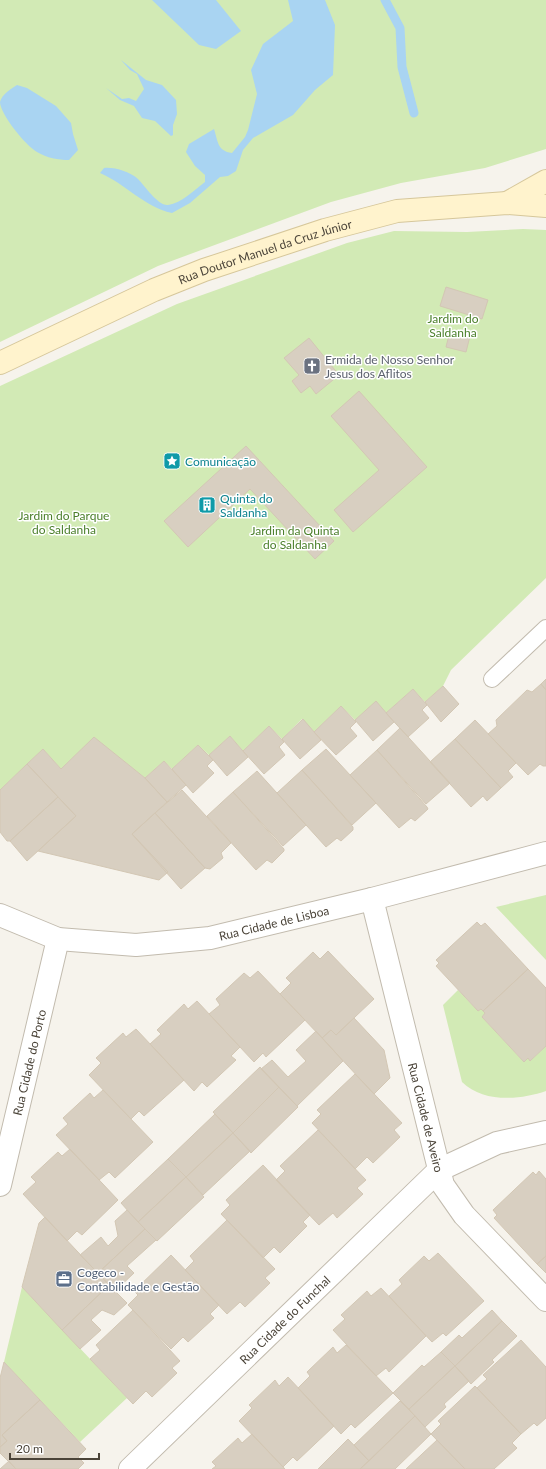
<svg xmlns="http://www.w3.org/2000/svg" width="546" height="1469" font-family="Lato,sans-serif">
<style>
.green{fill:#d2eab5}
.water{fill:#a9d4f2}
.lines{fill:none;stroke-linecap:round;stroke-linejoin:round}
.stream{stroke:#a9d4f2;stroke-width:9}
.building{fill:#d8cfc1;stroke:#d3c7b4}
.lane-casing{stroke:#c2bbae;stroke-width:18}
.street-casing{stroke:#c2bbae;stroke-width:24}
.secondary-casing{stroke:#d6c79b;stroke-width:24}
.lane{stroke:#fff;stroke-width:16}
.street{stroke:#fff;stroke-width:22}
.secondary{stroke:#fff3cd;stroke-width:22}
.labels{text-anchor:middle;dominant-baseline:central;stroke-width:3;stroke-linejoin:round;paint-order:stroke}
.street-label{font-size:12px;fill:#4b4439;stroke:#fff}
.park-label{font-size:12px;fill:#4a7f2a;stroke:#fff}
.worship-label{font-size:12px;fill:#5b616d;stroke:#fff;text-anchor:start}
.culture-label{font-size:12px;fill:#0d838f;stroke:#fff;text-anchor:start}
.service-label{font-size:12px;fill:#4e5e75;stroke:#fff;text-anchor:start}
</style>
<rect width="100%" height="100%" fill="#f6f3ec"/>
<path class="green" d="M0,0h546v149l-61,19 -84,15 -70,19 -173,64 -158,76z
M523,229l23,1v348l-95,92 -8,16 -18,16 -12,-13 -27,24 -10,-11 -21,18 -14,-14 -27,26 -12,-13 -20,20 -13,-13 -26,25 -13,-15 -21,19 -11,-10 -26,24 -8,-8 -19,17 -51,-40 -33,31 -18,-20 -43,41v-404l177,-82 170,-61 47,-12 73,1z
M546,895v65l-50,-53z
M458,990l20,21 3,-2 4,4 -3,4 42,45 4,-4 3,2 15,-14v45c-26,9 -63,12 -84,-9l-19,-77z
M22,1287l105,111 -47,44 -76,-80z"/>
<path class="water" d="M152,0h64l25,31 -25,18 -17,-4z
M288,0h37l10,25 -2,50 -18,15 -22,25 -40,23 -10,12 -7,21 -8,5 -8,1 -30,26 -18,10c-28,-6 -46,-29 -72,-40l4,-5c11,-1 26,4 34,11 7,7 20,27 30,26 14,-2 26,-15 37,-23v-7l-10,-9 -9,-14 3,-8 25,-15c4,12 3,22 18,24l13,-16 3,-7 9,-36 -6,-24 12,-26 30,-23z
M121,60l25,20 16,5 14,15 1,14 -4,11v10l-2,1 -16,-15 -13,-3 -8,-12 -14,-6 -14,-12 16,11 7,-1 7,3 8,-12 -7,-15 -7,-4z
M17,85l10,3 29,18 15,17 2,11 5,16 -9,10c-11,0 -22,-2 -32,-8 -11,-6 -37,-38 -37,-50 2,-8 11,-13 17,-17z"/>
<g class="lines">
<path class="stream" d="M385,0l15,28 2,39 12,46"/>
</g>
<path class="building" d="M446,287l42,13 -6,19 -42,-13z
M450,331l20,5 -4,16 -20,-5z
M309,338l30,37 -23,19 -6,-8 -9,7 -9,-12 7,-6 -15,-17z
M359,391l68,76 -74,65 -19,-22 45,-40 -48,-54z
M246,446l88,95 -19,18 -65,-70 -62,58 -24,-26z
M546,679v11l-5,-6z
M541,684l5,6v76h-3l-3,-2 -12,11 -40,-41 9,-8 -1,-6 31,-30 5,2z
M443,686l16,18 -18,18 -16,-20z
M413,689l14,16 -5,5 7,8 -21,19 -22,-24z
M376,701l18,21 -21,19 -18,-21z
M341,706l15,16 -6,6 7,8 -21,19 -22,-23z
M303,719l18,21 -21,19 -18,-20z
M475,720l41,43 -8,8 5,6 -12,11 -46,-49z
M269,726l15,16 -5,5 6,8 -21,19 -21,-23z
M400,728l50,55 -24,21 -49,-54z
M230,736l18,21 -21,19 -18,-21z
M94,737l51,41 22,24 -35,32 36,38 -9,8 -121,-29 38,-35 -49,-52 16,-15 18,20z
M455,739l46,49 -14,13 -4,-5 -12,11 -41,-45z
M198,745l15,15 -6,6 7,7 -21,20 -21,-24z
M326,749l50,54 -24,22 -50,-55z
M377,750l50,57 1,2 -13,12 -4,-3 -12,10 -49,-53z
M164,761l22,24 -19,17 -22,-24z
M27,764l31,33 -48,44h-3l-7,-9v-42z
M302,770l51,57v3l-12,11 -4,-3 -11,9 -49,-54z
M257,771l49,54 -23,21 -50,-54z
M182,790l49,53 -10,10 2,5 -13,11 -5,-1 -50,-55z
M233,792l51,57v2l-12,12 -5,-3 -11,10 -49,-54z
M58,797l18,19 -49,45 -17,-20z
M155,813l50,55 -24,21 -49,-55z
M477,922l4,4 4,-3 43,46 -45,42 -2,-2 -3,2 -42,-45 3,-3 -3,-3z
M328,951l46,48 -38,36 -5,-5 -9,8 -42,-44 11,-11 -5,-5 27,-26 7,7z
M528,969l18,19v58l-16,15 -2,-3 -4,4 -42,-45 3,-4 -2,-2z
M258,971l47,49 -39,37 -3,-4 -9,9 -45,-48 11,-9 -4,-6 28,-26 6,5z
M197,1001l43,46 -9,9 5,4 -29,27 -5,-5 -8,9 -44,-47 11,-10 -4,-4 27,-26 4,5z
M354,1018l30,32 6,28 -16,16 -52,-56 9,-8 5,5z
M136,1029l48,51 -40,36 -5,-5 -8,8 -42,-44 12,-12 -5,-5 27,-25 3,4z
M316,1031l27,30 -46,45 -36,-37 11,-9 16,17 18,-16 -10,-11z
M260,1067l19,20 -46,46 -20,-21z
M355,1074l47,49 -8,7 6,7 -27,26 -6,-6 -12,12 -43,-46 9,-9 -4,-4z
M279,1087l19,20 -47,46 -18,-20z
M103,1090l50,52 -38,36 -6,-6 -10,8 -43,-45 12,-11 -5,-6 27,-25 4,5z
M215,1114l18,19 -47,44 -18,-18z
M318,1130l48,50 -9,8 6,6 -26,24 -4,-5 -14,12 -43,-45 9,-9 -5,-5z
M233,1133l17,18 -47,44 -17,-18z
M70,1149l48,51 -36,35 -5,-4 -10,10 -44,-47 13,-12 -5,-5 27,-25 4,4z
M168,1159l18,18 -48,45 -17,-19z
M263,1165l47,50 -7,7 4,4 -27,27 -6,-6 -11,11 -42,-44 9,-9 -4,-5z
M539,1171l7,8v77l-9,8 -43,-46 3,-3 -4,-5 40,-38 3,3z
M186,1177l18,20 -47,44 -19,-19z
M127,1210l18,19 -47,44 -18,-18 21,-18 7,9 10,-10 -3,-15z
M45,1217l64,68 -47,45 -40,-43 17,-64z
M227,1220l48,49 -10,9 5,5 -25,24 -5,-5 -13,12 -42,-44 9,-9 -4,-5z
M145,1229l11,11 -29,26 7,7 -19,18 -17,-18z
M438,1253l46,48 -38,35 -3,-3 -11,9 -43,-46 13,-12 -3,-4 25,-24 5,5z
M171,1255l48,50 -9,9 4,4 -26,24 -5,-5 -12,12 -43,-44 10,-10 -4,-4z
M546,1256v17l-9,-9z
M109,1285l18,18 -13,12 -12,-5 -11,10 10,10 -21,19 -18,-19z
M381,1288l45,48 -37,36 -3,-4 -10,8 -43,-46 12,-11 -4,-4 26,-24 4,5z
M133,1310l47,51 -8,7 5,5 -25,24 -6,-6 -13,13 -43,-45 10,-9 -4,-5z
M492,1310l10,11 -47,45 -14,-14 18,-17 3,3z
M502,1321l15,15 -25,24 2,2 -23,22 -16,-18z
M521,1340l25,27v51l-9,8 -3,-3 -13,11 -44,-46 10,-9 -4,-4z
M346,1345l47,48 -38,35 -4,-4 -10,10 -43,-46 12,-12 -3,-4 26,-25 4,6z
M441,1352l14,14 -46,43 -16,-16 29,-28 2,2z
M4,1362l36,38 -38,35 5,6 -7,6v-69z
M455,1366l14,15 -25,23 2,3 -21,20 -16,-18z
M288,1377l46,49 -37,35 -4,-4 -10,10 -44,-46 13,-13 -3,-3 26,-25 4,6z
M475,1386l46,48 -9,9 5,5 -23,21h-29l-34,-35 10,-10 -3,-3z
M40,1400l46,49 -8,8 6,6 -6,6h-62l-16,-16v-6l7,-6 -5,-6z
M400,1401l15,15 -46,45 -15,-16z
M415,1416l16,18 -36,35h-35z
M252,1434l33,35h-73l4,-3 -4,-4 26,-24 4,5z
M348,1439l21,22 -9,8h-42z
M437,1440l28,29h-59z
M9,1461l7,8h-16z"/>
<g class="lines">
<g class="lane-casing">
<path id="lane" d="M492,679l54,-51"/>
</g>
<g class="street-casing">
<g id="street">
<path id="s1" d="M372,899l71,286 21,30 82,85"/>
<path id="s2" d="M0,915l58,24 78,6 74,-7 162,-39 174,-46"/>
<path id="s3" d="M0,1185l58,-246"/>
<path id="s4" d="M130,1469l309,-299 58,-27 49,-11"/>
</g>
</g>
<g class="secondary-casing">
<g id="secondary">
<path d="M507,203l39,-22"/>
<path id="s5" d="M0,363l154,-73 50,-20 121,-40 72,-19 110,-8 39,3"/>
</g>
</g>
<use href="#lane" class="lane"/>
<use href="#street" class="street"/>
<use href="#secondary" class="secondary"/>
</g>
<defs>
<g id="church-square" transform="scale(0.9)"><rect x="-9" y="-9" width="18" height="18" rx="4" fill="#6b7280" stroke="#fff"/><path d="M-1.2-6h2.4v3.5h3.3v2.4h-3.3V6h-2.4V-.1h-3.3v-2.4h3.3Z" fill="#fff"/></g>
<g id="sight-square" transform="scale(0.9)"><rect x="-9" y="-9" width="18" height="18" rx="4" fill="#0f9aa8" stroke="#fff"/><path d="M0-6L1.8-2.2L6-1.7L2.9 1.2L3.7 5.4L0 3.3L-3.7 5.4L-2.9 1.2L-6-1.7L-1.8-2.2Z" fill="#fff"/></g>
<g id="building-square" transform="scale(0.9)"><rect x="-9" y="-9" width="18" height="18" rx="4" fill="#0f9aa8" stroke="#fff"/><path d="M-4-6H4V6H1V3H-1V6H-4ZM-2.5-4.3h1.7v1.8h-1.7ZM.8-4.3h1.7v1.8H.8ZM-2.5-1h1.7V.8h-1.7ZM.8-1h1.7V.8H.8Z" fill="#fff"/></g>
<g id="office-square" transform="scale(0.9)"><rect x="-9" y="-9" width="18" height="18" rx="4" fill="#5c6f8a" stroke="#fff"/><path d="M-6-3h4V-5.5h4V-3h4V5H-6ZM-1-4.5V-3h2v-1.5ZM-6 0V1H6V0Z" fill="#fff"/></g>
</defs>
<g fill-rule="evenodd">
<use href="#church-square" x="312" y="366"/>
<use href="#sight-square" x="172" y="461"/>
<use href="#building-square" x="207" y="505"/>
<use href="#office-square" x="64" y="1279"/>
</g>
<g class="labels">
<g class="street-label">
<text stroke="none"><textPath href="#s5" startOffset="288">Rua Doutor Manuel da Cruz Júnior</textPath></text>
<text stroke="none"><textPath href="#s2" startOffset="281">Rua Cidade de Lisboa</textPath></text>
<text stroke="none"><textPath href="#s3" startOffset="126">Rua Cidade do Porto</textPath></text>
<text stroke="none"><textPath href="#s1" startOffset="225">Rua Cidade de Aveiro</textPath></text>
<text stroke="none"><textPath href="#s4" startOffset="215">Rua Cidade do Funchal</textPath></text>
</g>
<g class="park-label">
<text x="453" y="318">Jardim do<tspan x="453" dy="14">Saldanha</tspan></text>
<text x="64" y="515">Jardim do Parque<tspan x="64" dy="14">do Saldanha</tspan></text>
<text x="295" y="530">Jardim da Quinta<tspan x="295" dy="14">do Saldanha</tspan></text>
</g>
<g class="worship-label">
<text x="325" y="359">Ermida de Nosso Senhor<tspan x="325" dy="14">Jesus dos Aflitos</tspan></text>
</g>
<g class="culture-label">
<text x="185" y="461">Comunicação</text>
<text x="220" y="498">Quinta do<tspan x="220" dy="14">Saldanha</tspan></text>
</g>
<g class="service-label">
<text x="77" y="1272">Cogeco -<tspan x="77" dy="14">Contabilidade e Gestão</tspan></text>
</g>
</g>
<path d="M10 1453v6h89v-6" fill="none" stroke="#4b4439" stroke-width="2"/>
<text x="16" y="1453" font-size="12" fill="#4b4439" stroke="#ffffff" stroke-width="3" paint-order="stroke">20 m</text>
</svg>
